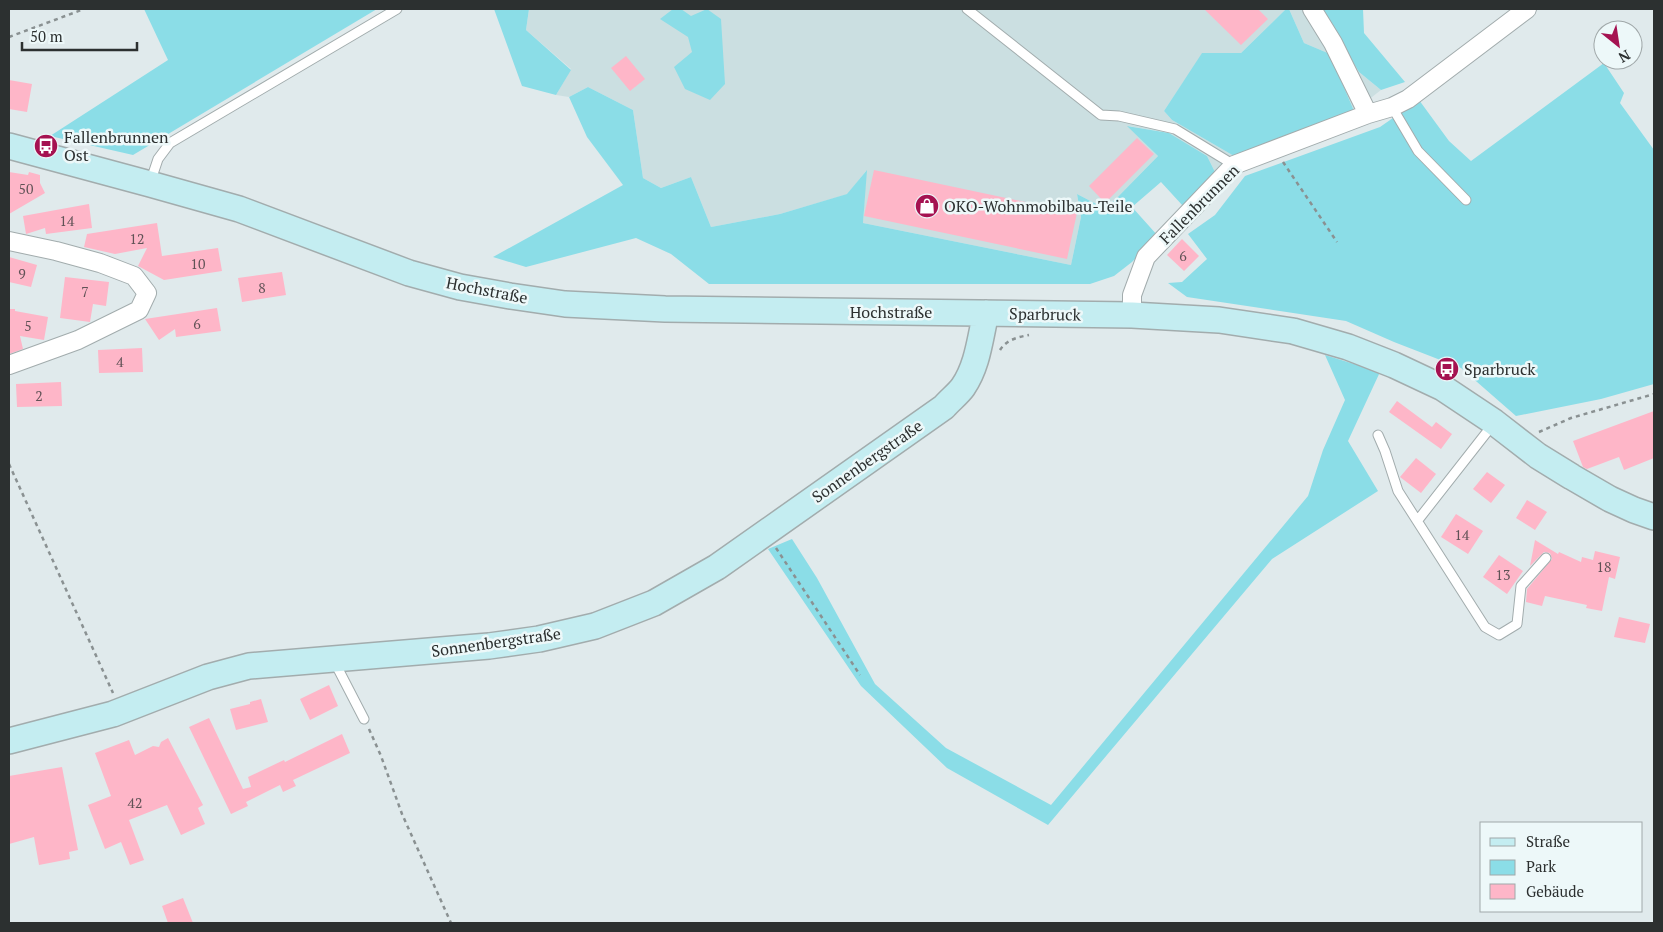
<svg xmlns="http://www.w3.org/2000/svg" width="1663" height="932" font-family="'PT Serif',serif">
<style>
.built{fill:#cbdfe1}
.green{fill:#8bdde7}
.building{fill:#feb6c8}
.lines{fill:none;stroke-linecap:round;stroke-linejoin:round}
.lane-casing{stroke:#a2acad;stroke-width:11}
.street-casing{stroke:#a2acad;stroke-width:20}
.secondary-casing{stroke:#a2acad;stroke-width:28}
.path{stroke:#8a9192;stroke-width:2.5;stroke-dasharray:4 4;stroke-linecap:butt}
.lane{stroke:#fff;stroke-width:9}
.street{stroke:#fff;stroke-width:18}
.secondary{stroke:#c4edf1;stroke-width:25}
.labels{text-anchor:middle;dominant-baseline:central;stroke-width:5;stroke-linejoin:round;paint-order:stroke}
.number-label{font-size:14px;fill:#605256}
.poi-label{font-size:16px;fill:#2c3030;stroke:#edf8f9;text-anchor:start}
.street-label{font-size:16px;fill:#2c3030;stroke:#edf8f9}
</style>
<rect width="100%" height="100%" fill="#e0eaec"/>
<path class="built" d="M529,9h757l-45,44 -39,1 -38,57 8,9 62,36 -18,18 -9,-18 -38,-23 -41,-7 30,30 -52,53 -29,-15 4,23 -10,48 -208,-42 3,-52 -18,23 -68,20 -69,13 -20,-50 -30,11 -18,-10 -10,-68 -45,-23 -19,10 -13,-2 15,-26 -45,-39z
M1289,9h32l38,63 22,18 -27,21 -24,-57 -26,-11z"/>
<path class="green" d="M144,9h233l-244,146 -83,-19 118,-76z
M494,9h35l-3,21 45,40 -15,25 -34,-9z
M673,9h8l10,7 16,-7 14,10 4,65 -15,16 -25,-11 -11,-22 18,-15 -4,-15 -28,-18z
M1286,9h3l15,34 26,11 24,57 -120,45 -62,-36 -8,-9 38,-58h39z
M1321,9h42l1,24 41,49 -24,8 -22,-18z
M1604,63l20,30 -4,10 34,47v234l-53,15 -85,17 -55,-48 -67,-26 -48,-21 -159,-24 -19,-14 14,-1 25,-23 -19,-25 27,-19 30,-39 135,-49 39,-27 30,41 22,20z
M588,87l45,23 10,68 18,10 30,-11 20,50 69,-13 67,-20 20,-24 -4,53 208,42 10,-48 -4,-23 29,15 52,-53 -31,-30 42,7 38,23 9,18 -33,32 -22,-24 -29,25 26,29 -26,26 -18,14 -24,8h-381l-38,-30 -35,-16 -110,29 -33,-10 130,-72 -36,-48 -18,-40z
M1325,355l55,17 -32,69 30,50 -106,68 -224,266 -101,-57 -86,-82 -93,-137 24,-10 25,39 58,106 71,64 105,57 257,-309 15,-46 22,-50z"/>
<path class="building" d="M1204,9h54l10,10 -27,26z
M626,56l19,23 -15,12 -19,-23z
M9,80l23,4 -5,28 -18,-3z
M1137,138l17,16 -49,49 -16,-17z
M874,170l203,43 -10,46 -203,-43z
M9,172l19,3 1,-3 11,3v8l5,10 -36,21z
M89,204l3,24 -46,6 -1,-6 -19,6 -3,-18z
M157,223l5,33 56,-8 4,23 -58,9 -26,-14 9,-18 -32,6 -31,-7 3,-13z
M1182,239l17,17 -15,15 -17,-16z
M9,257l28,8 -6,22 -22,-5z
M282,272l4,23 -44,7 -4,-24z
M65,277l44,5 -3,24 -13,-2 -3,18 -30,-4z
M217,308l4,23 -45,6 -1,-8 -16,11 -14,-21z
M9,309h6v2l33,6 -4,23 -24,-4 3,13 -14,5z
M142,348l1,24 -44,1 -1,-23z
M61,382l1,24 -45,1 -1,-23z
M1397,401l35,26 4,-5 16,12 -11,15 -52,-37z
M1654,411v47l-30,12 -5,-13 -32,12 -4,-2 -10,-26z
M1416,458l20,16 -15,19 -21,-16z
M1487,472l18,13 -14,18 -18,-14z
M1527,500l20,12 -12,18 -19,-12z
M1456,514l27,17 -15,23 -27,-17z
M1535,540l23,14 1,-2 22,10 1,-5 11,3 2,-9 25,6 -5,22 -6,-2 -7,34 -16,-3 1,-3 -42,-9 -3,10 -16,-4 1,-13 25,-30 -2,-6 -6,-1 -14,14z
M1499,555l24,16 -16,23 -24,-17z
M1619,617l31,7 -5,19 -31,-6z
M329,685l9,21 -28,14 -10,-21z
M261,699l7,23 -32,8 -6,-21 20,-5v-2z
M209,718l34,71 8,-2 -3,-10 36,-17 1,2 57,-28 8,19 -57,27 3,6 -13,6 -3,-7 -34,17 2,4 -17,8 -42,-87z
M168,738l35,67 -5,3 7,16 -24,11 -14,-30 -38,15 15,40 -14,5 -9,-23 -16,7 -17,-44 23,-9 -16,-43 34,-13 6,15 18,-9 6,1 2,-5z
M62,767l16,83 -9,2 1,7 -31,6 -5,-28 -25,7v-68z
M183,898l10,25h-25l-6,-17z"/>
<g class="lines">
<g class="lane-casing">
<path id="lane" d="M967,9l134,106 18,1 56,13 59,36
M1392,107l26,44 48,49
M150,183l8,-24 12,-16 227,-134
M1378,435l7,16 13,40 87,136 14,8 18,-11 4,-38 25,-28
M1418,520l76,-97
M334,661l30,58"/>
</g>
<g class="street-casing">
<path id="street" d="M1312,9l21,34 35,71
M9,241l47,10 44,12 34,13 13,17 -8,17 -61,30 -69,25
M1132,315v-20l14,-38 88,-92 134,-51 24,-7 16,-8 119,-90"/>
</g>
<g class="secondary-casing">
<path id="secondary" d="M9,146l141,38 89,25 170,64 51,14 50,9 55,8 100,5 467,6 87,5 74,11 55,16 46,18 49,23 51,34 44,34 34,21 38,22 24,11 20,7
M9,741l104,-27 95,-37 41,-11 240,-20 50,-7 56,-13 59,-23 63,-36 227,-160c6,-7 14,-13 19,-20 15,-22 17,-49 23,-74"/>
</g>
<path class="path" d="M9,37l75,-28
M1283,162l54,80
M1000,350c6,-10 18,-13 29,-15
M1539,432l32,-14 83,-24
M9,464l104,229
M776,548l84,127
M369,729l12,27 21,58 49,109"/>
<use href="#lane" class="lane"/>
<use href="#street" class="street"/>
<use href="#secondary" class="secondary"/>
</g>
<defs>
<g id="bus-disc" transform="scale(1.25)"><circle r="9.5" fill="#a51251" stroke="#edf8f9"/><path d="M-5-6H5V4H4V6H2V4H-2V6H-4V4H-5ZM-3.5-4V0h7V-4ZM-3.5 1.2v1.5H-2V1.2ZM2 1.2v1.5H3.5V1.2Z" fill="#fff"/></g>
<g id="shop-disc" transform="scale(1.25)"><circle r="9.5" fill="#a51251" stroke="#edf8f9"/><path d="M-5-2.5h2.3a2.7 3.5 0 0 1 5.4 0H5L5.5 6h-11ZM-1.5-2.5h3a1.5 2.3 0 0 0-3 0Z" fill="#fff"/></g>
</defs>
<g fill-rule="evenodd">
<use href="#bus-disc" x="46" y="146"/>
<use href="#shop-disc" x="927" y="206"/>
<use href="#bus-disc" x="1447" y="369"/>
</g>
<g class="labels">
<g class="number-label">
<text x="26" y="188">50</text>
<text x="67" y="220">14</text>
<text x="137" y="238">12</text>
<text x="1183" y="255">6</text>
<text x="198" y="263">10</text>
<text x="22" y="273">9</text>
<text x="262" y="287">8</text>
<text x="85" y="291">7</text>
<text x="197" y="323">6</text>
<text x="28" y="325">5</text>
<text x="120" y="361">4</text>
<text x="39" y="395">2</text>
<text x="1462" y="534">14</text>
<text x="1604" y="566">18</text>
<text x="1503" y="574">13</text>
<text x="135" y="802">42</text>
</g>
<g class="poi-label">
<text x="64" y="137">Fallenbrunnen<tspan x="64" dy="18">Ost</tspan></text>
<text x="944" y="206">OKO-Wohnmobilbau-Teile</text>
<text x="1464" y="369">Sparbruck</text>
</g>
<g class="street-label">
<text transform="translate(1199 204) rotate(-45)">Fallenbrunnen</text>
<text transform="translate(487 290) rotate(11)">Hochstraße</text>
<text x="891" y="312">Hochstraße</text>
<text transform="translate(1045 314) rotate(1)">Sparbruck</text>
<text transform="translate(867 461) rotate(-35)">Sonnenbergstraße</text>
<text transform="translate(496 642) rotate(-8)">Sonnenbergstraße</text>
</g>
</g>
<rect width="1663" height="932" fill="none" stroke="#2c3030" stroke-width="20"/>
<rect x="1480" y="822" width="162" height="90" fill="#edf8f9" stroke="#a0a8a9"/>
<rect x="1490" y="838" width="25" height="8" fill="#c4edf1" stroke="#a0a8a9"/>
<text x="1526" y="847" font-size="15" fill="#2c3030">Straße</text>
<rect x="1490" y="860" width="25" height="15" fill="#8bdde7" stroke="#a0a8a9"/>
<text x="1526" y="872" font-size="15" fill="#2c3030">Park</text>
<rect x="1490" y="884" width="25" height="15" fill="#feb6c8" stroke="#a0a8a9"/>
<text x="1526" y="897" font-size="15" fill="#2c3030">Gebäude</text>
<g transform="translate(1618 45) rotate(150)"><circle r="24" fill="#edf8f9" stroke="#a0a8a9"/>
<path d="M0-4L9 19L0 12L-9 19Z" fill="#a51251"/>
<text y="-8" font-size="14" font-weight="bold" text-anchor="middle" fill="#2c3030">N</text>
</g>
<path d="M22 42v8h115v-8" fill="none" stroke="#2c3030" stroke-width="2.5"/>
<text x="30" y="42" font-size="15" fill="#2c3030" stroke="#edf8f9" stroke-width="4" paint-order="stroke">50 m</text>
</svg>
